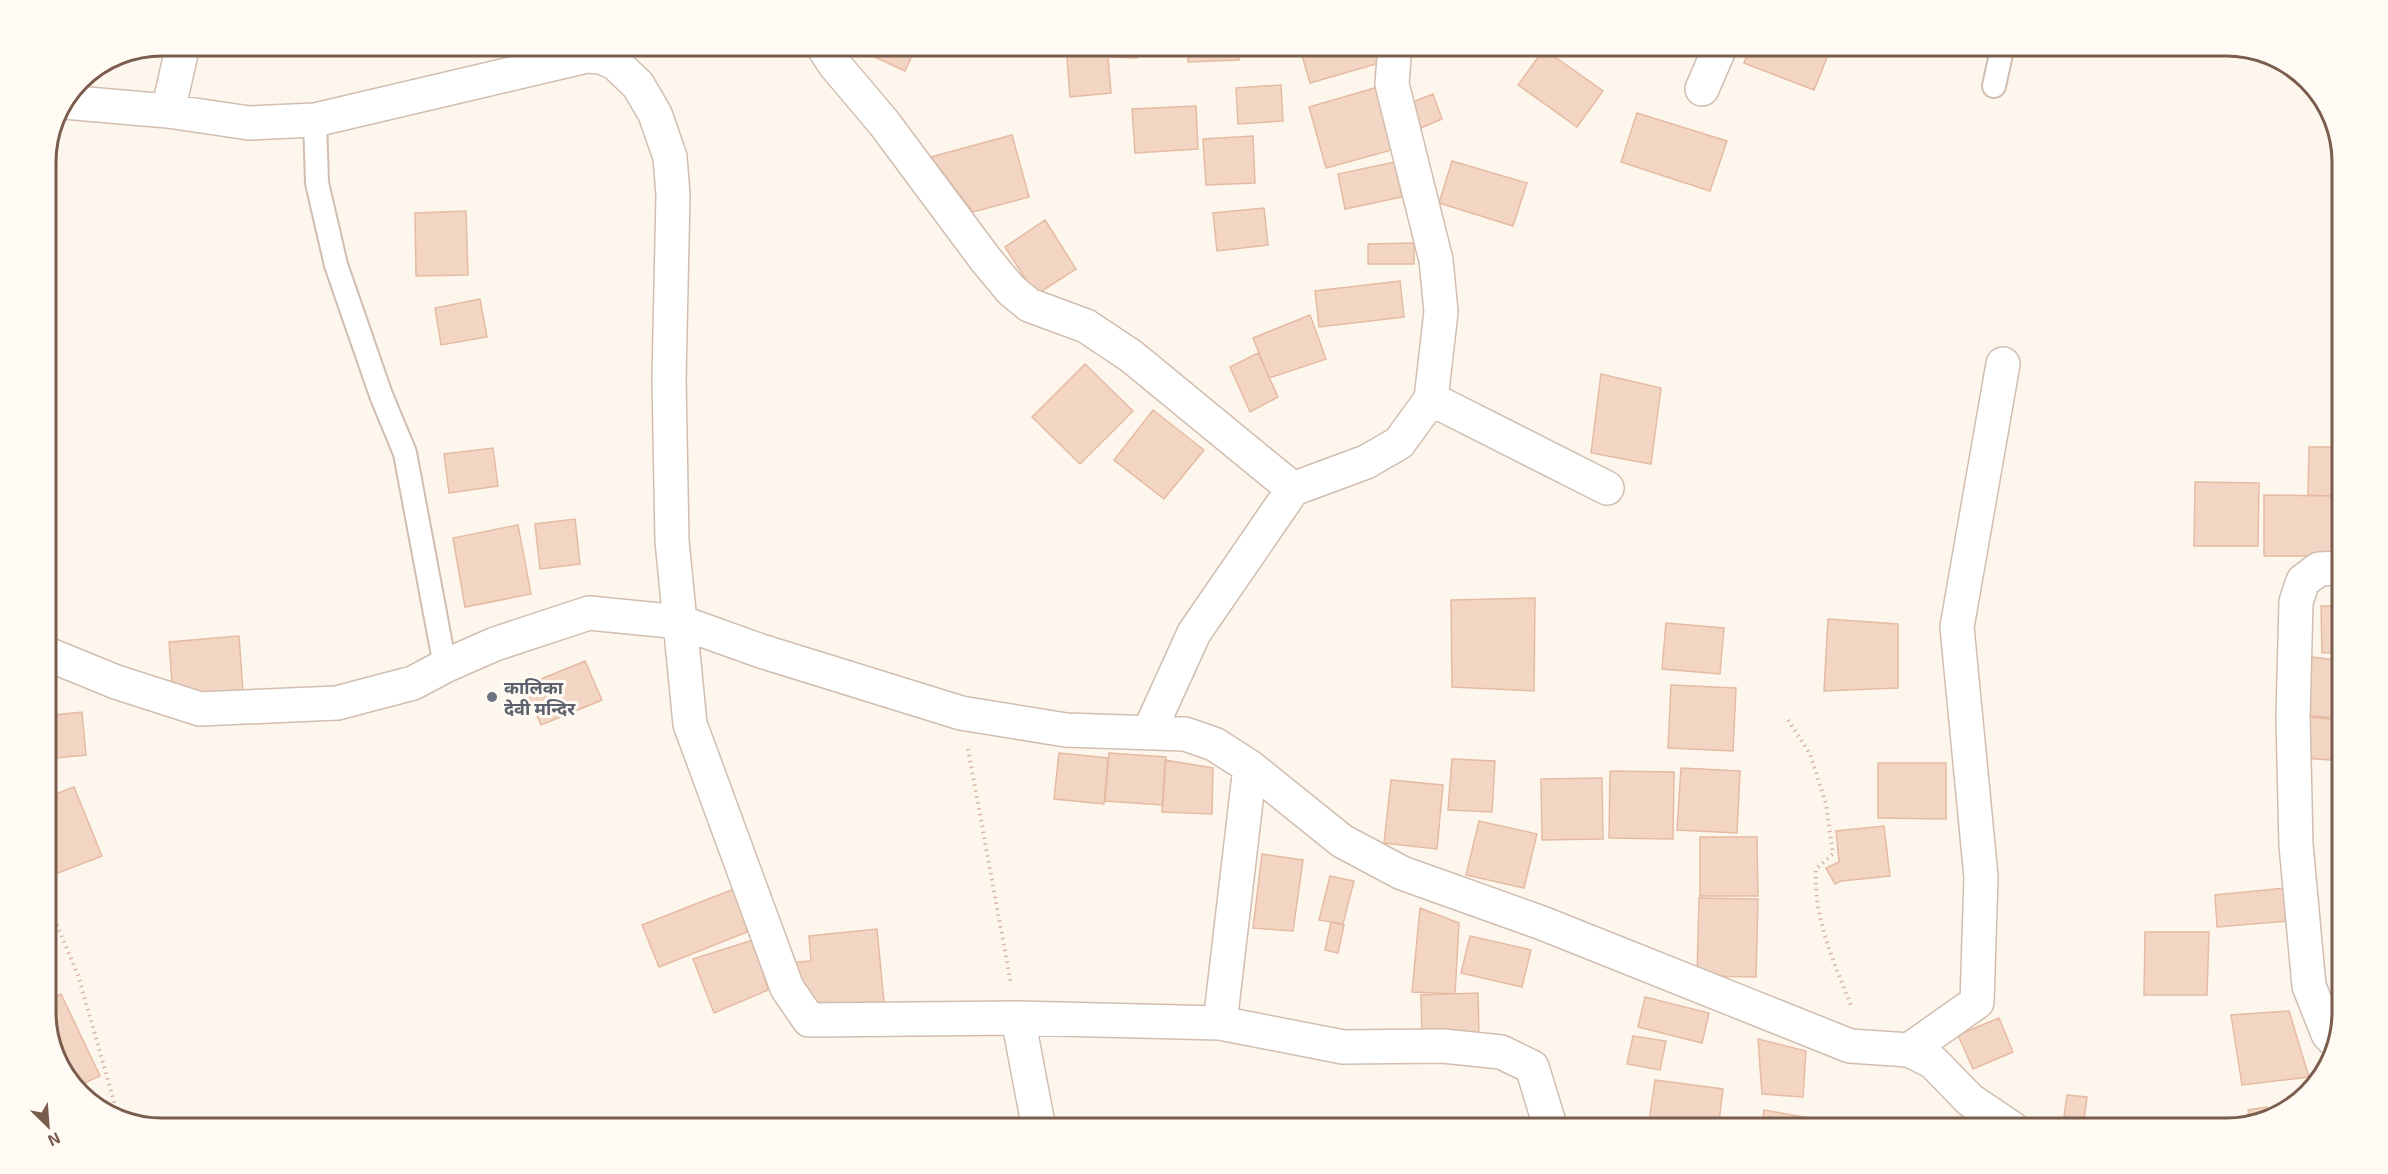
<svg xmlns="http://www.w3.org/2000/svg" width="2388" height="1174" font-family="'Exo 2','Noto Sans Devanagari',sans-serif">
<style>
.building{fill:#f3d5c3;stroke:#e6bba3;stroke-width:1.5}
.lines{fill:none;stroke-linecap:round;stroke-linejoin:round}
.service-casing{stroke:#d1beb0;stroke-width:26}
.minor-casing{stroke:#d1beb0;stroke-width:36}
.path{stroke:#d9b8a5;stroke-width:4;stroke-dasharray:1.5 4.5;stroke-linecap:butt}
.service{stroke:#fff;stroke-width:22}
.minor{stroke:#fff;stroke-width:33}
.worship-dot{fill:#6b7280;stroke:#fffaf3;stroke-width:2}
.labels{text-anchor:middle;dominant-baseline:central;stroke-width:6;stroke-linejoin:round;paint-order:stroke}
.worship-label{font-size:18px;font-weight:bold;fill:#5b616d;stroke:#fffaf3;text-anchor:start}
.rim{fill:none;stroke:#7a5c4d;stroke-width:3}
</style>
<rect width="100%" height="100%" fill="#fdf6ec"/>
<path class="building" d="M875,45h42l-12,26 -35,-16z
M1066,45h41l4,48 -41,4z
M1109,45h27l1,13 -29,-1z
M1187,45h52v15l-51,2z
M1299,45h79l5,17 -73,21z
M1751,45h81l-18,45 -70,-27z
M1544,49l59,42 -26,36 -59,-42z
M1281,85l2,36 -45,3 -2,-36z
M1378,87l17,62 -69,19 -17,-61z
M1433,94l9,25 -21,9 -8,-26z
M1196,106l2,43 -63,4 -3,-44z
M1637,113l90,28 -17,50 -89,-29z
M1012,135l17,62 -56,15 -42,-55z
M1253,136l2,47 -49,2 -3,-46z
M1452,161l75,22 -14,43 -74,-23z
M1395,162l7,35 -57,12 -7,-35z
M1264,208l4,37 -51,6 -4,-38z
M466,211l2,64 -52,1 -1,-63z
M1045,220l31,49 -40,26 -31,-48z
M1414,243v21h-46v-20z
M1400,281l4,36 -85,10 -4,-36z
M480,299l7,38 -46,8 -6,-37z
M1310,315l16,44 -57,19 -16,-40z
M1258,353l20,44 -28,15 -20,-45z
M1085,364l48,47 -53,53 -48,-47z
M1601,374l60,14 -10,76 -60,-11z
M2342,395l1,1v52l-8,-1z
M1153,410l51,40 -40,49 -50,-39z
M2309,447h24l-1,49 -24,-1z
M493,448l5,38 -49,7 -5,-39z
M2195,482l64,1 -1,63h-64z
M2264,495l68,1v60h-68z
M575,519l5,45 -40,5 -5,-45z
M518,525l13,69 -66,13 -12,-69z
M1535,598l-1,93 -82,-4 -1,-87z
M2321,606h22v46l-21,1z
M1828,619l70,5v64l-74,3z
M1666,623l58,5 -4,46 -58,-5z
M239,636l4,55 -70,5 -4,-54z
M2312,657l31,4v58l-38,-4z
M585,661l17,39 -61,25 -17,-39z
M1671,685l65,3 -3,63 -65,-3z
M82,712l4,43 -41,4v-43z
M2307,717l36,3v41l-40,-3z
M1059,753l49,5 -4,46 -50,-5z
M1109,753l57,4 -3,48 -58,-4z
M1452,759l43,2 -3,51 -44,-2z
M1165,760l48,8 -1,46 -50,-2z
M1878,763h68v56l-68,-1z
M1681,768l59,3 -3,62 -60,-3z
M1610,771l64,1 -1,67 -64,-1z
M1602,778l1,61 -61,1 -1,-61z
M1391,780l52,5 -6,64 -53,-6z
M74,787l28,69 -57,22v-80z
M1479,821l58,13 -13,54 -58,-13z
M1884,826l6,50 -49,5 -6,3 -9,-16 13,-6 -3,-31z
M1700,837h57l1,59h-58z
M1262,854l41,6 -10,71 -40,-3z
M1330,876l24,5 -11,43 -24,-4z
M739,887l8,45 -88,35 -17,-42z
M2285,888l3,33 -71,6 -2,-32z
M1699,898l59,1 -2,78 -59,-1z
M1420,908l39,15 -4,71 -43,-2z
M1331,922l13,3 -6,28 -13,-3z
M877,929l7,73 -68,6 -31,-45 26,-2 -2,-25z
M2145,932h64l-2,63h-63z
M1470,936l61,14 -9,37 -61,-14z
M753,940l15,50 -54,23 -21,-54z
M1478,993l1,43 -57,1 -1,-42z
M61,994l39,82 -24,11 -11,-10 -20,-57v-19z
M1645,997l64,16 -7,30 -64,-16z
M2289,1011l20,66 -67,8 -11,-70z
M1999,1018l14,34 -40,17 -15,-34z
M1633,1036l33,5 -6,29 -33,-6z
M1758,1039l48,12 -3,46 -41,-3z
M1655,1080l68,9 -5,40h-70z
M2067,1095l20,2 -3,23 -20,-4z
M2267,1107l2,9 -20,6 -1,-12z
M1764,1110l63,11 -2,8h-64z
M1337,1125v4h-62z"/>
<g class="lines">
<g class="service-casing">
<path id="service" d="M1994,86l9,-41
M315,120l2,63 19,82 45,130 24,58 40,213"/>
</g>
<g class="minor-casing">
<path id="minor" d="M822,45l13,20 49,58 102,137 25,30 18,15 57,21 45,30 162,133 -99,144 -45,99
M1702,89l19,-44
M64,102l104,9 81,12 66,-3 272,-64 14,1 14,6 23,22 17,29 15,43 3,38 -4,184 3,162 18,183 97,264 22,32 209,-2 202,5 123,24 100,-1 58,6 31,15 19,62
M168,111l15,-66
M1431,399l176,89
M1293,489l73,-27 33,-19 32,-44 10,-87 -5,-52 -44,-176 3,-39
M45,653l71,29 84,27 137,-6 76,-20 32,-17 50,-22 94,-31 91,9 81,29 200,62 105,17 119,4 29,10 36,23 92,74 60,32 140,50 308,123 59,4 24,12 37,38 43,29
M1018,1018l21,111
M1220,1023l30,-256
M2336,1042l-8,-8 -19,-48 -13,-141 -3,-128 3,-115 7,-21 16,-12 24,-1
M1909,1050l68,-48 4,-125 -24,-250 46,-263"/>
</g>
<path class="path" d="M1788,720l22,34 16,50 7,50 -17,15c-3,49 18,93 36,139
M968,749l43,235
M45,897l33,78 41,144"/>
<use href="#service" class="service"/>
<use href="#minor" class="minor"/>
</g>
<circle class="worship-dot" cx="492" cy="697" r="6"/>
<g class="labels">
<g class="worship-label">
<text x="504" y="687">कालिका<tspan x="504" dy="21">देवी मन्दिर</tspan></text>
</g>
</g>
<path d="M0 0H2388V1174H0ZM162 56H2226A106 106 0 0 1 2332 162V1012A106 106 0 0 1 2226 1118H162A106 106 0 0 1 56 1012V162A106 106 0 0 1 162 56Z" fill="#fffaf3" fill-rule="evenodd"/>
<path class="rim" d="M162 56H2226A106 106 0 0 1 2332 162V1012A106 106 0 0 1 2226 1118H162A106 106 0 0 1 56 1012V162A106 106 0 0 1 162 56Z"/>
<g transform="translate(48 1126) rotate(155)" stroke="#fffaf3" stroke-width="4.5" paint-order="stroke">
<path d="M0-4.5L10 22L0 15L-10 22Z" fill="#7a5c4d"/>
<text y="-9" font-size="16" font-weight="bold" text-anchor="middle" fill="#7a5c4d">N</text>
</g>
</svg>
